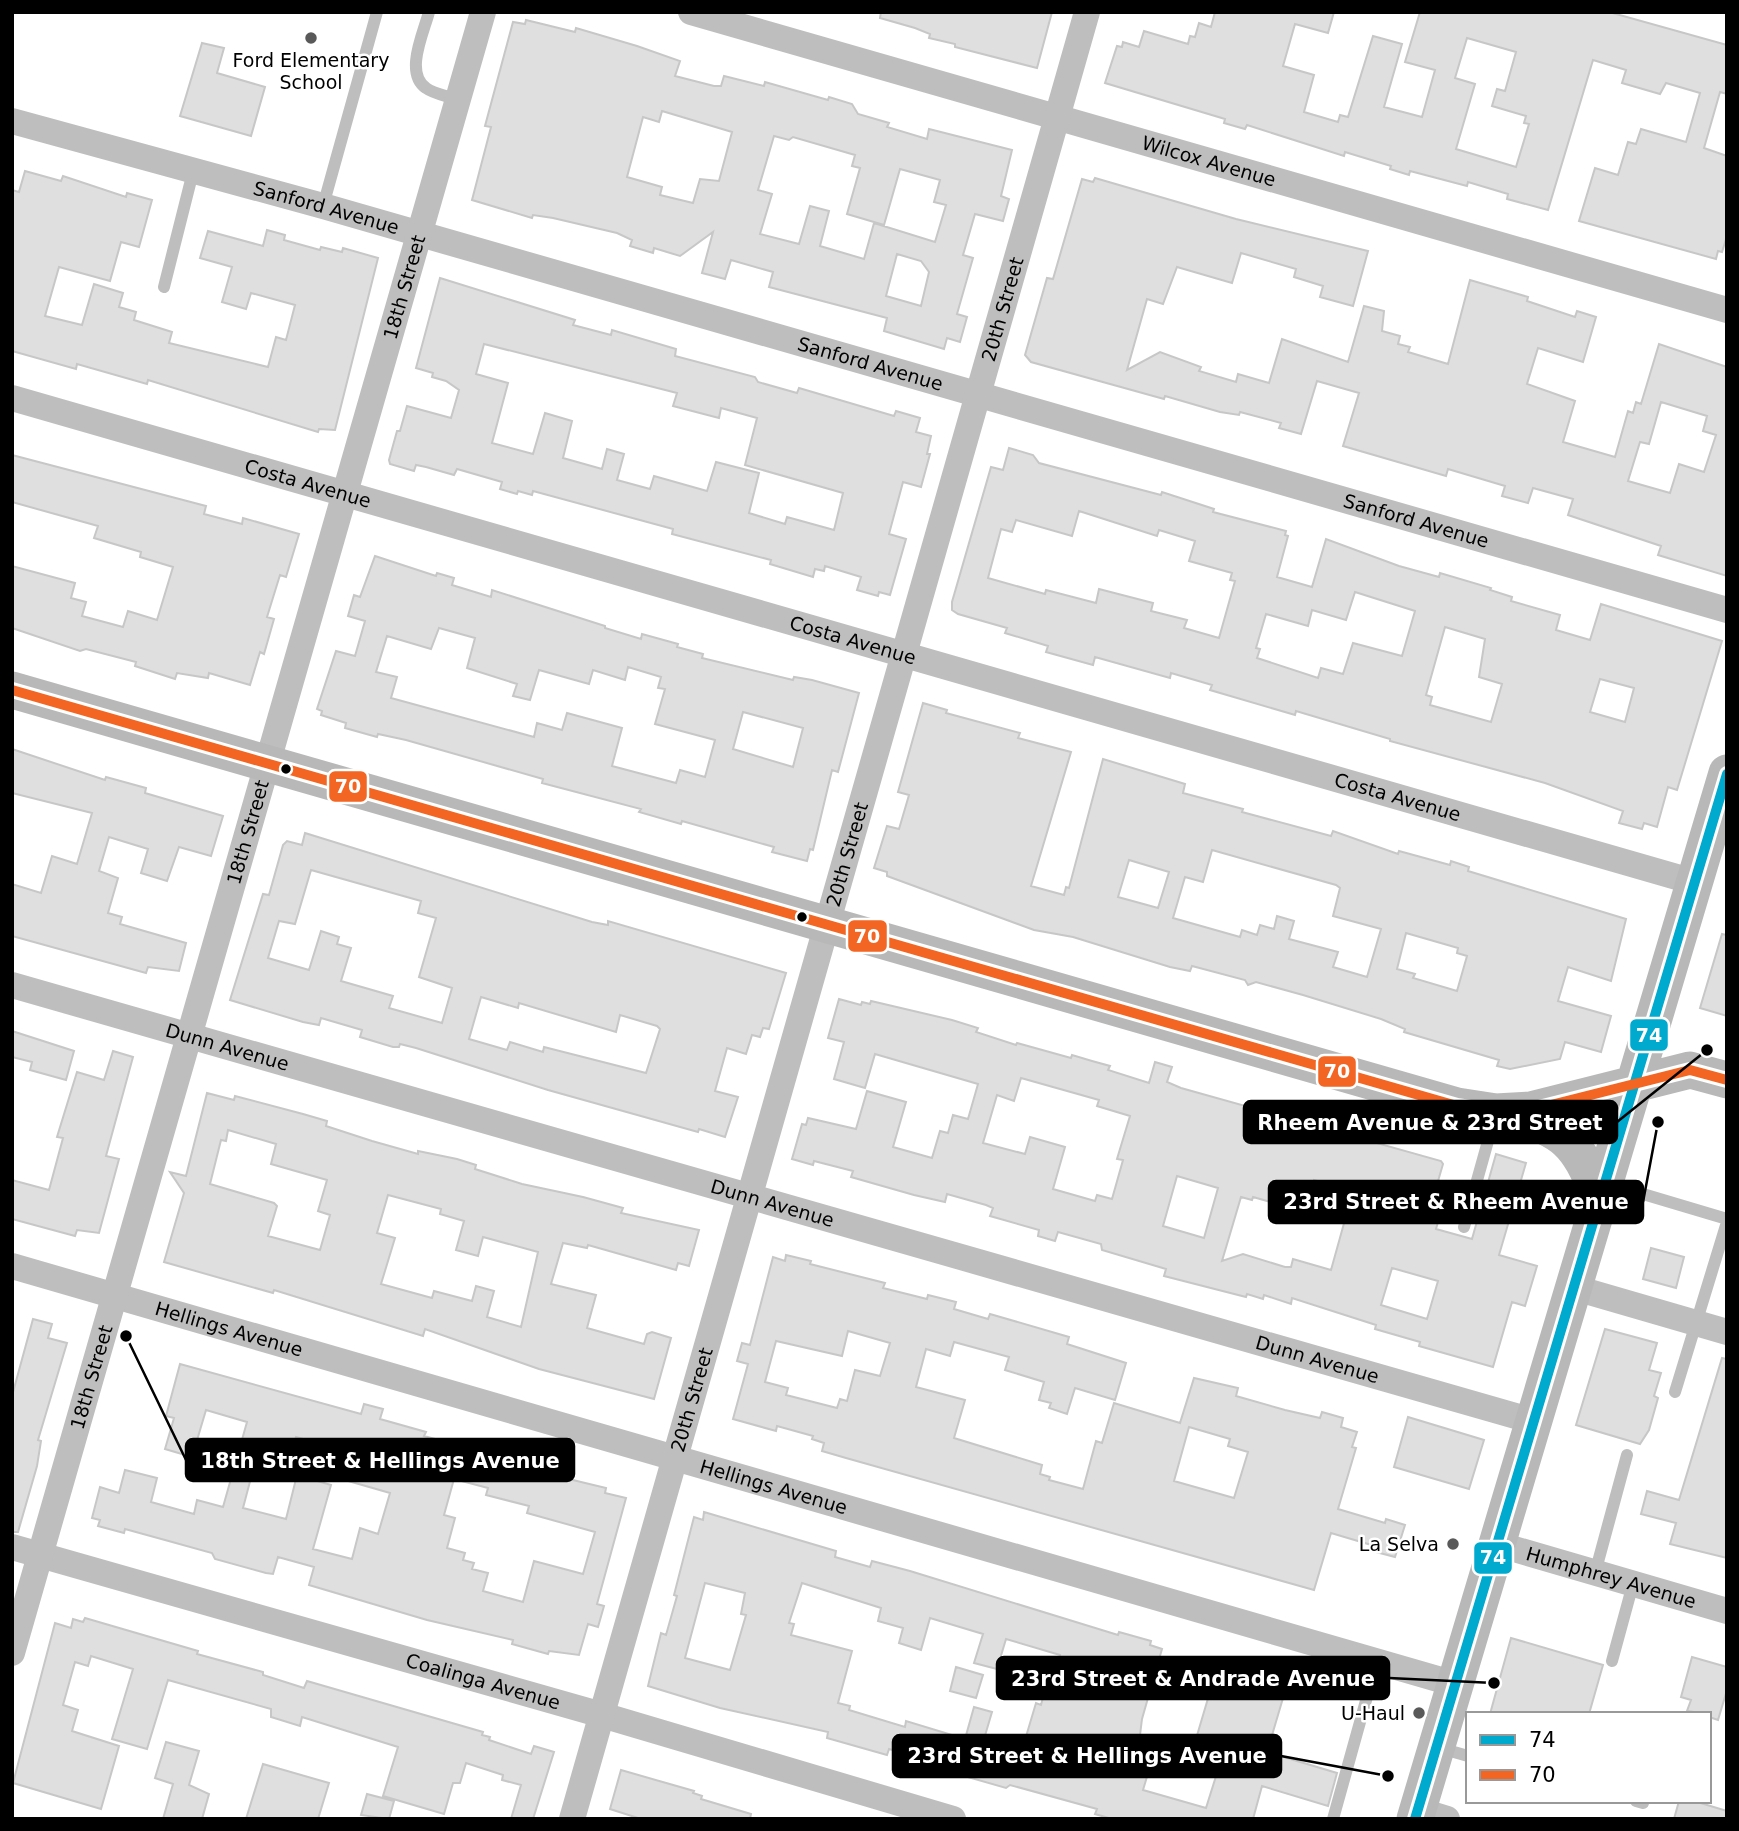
<svg xmlns="http://www.w3.org/2000/svg" width="1739" height="1831" font-family="'DejaVu Sans',sans-serif">
<style>
.building{fill:#dfdfdf;stroke:#c7c7c7;stroke-width:2;fill-rule:evenodd}
.lines{fill:none;stroke-linecap:round;stroke-linejoin:round}
.lane{stroke:#bebebe;stroke-width:12}
.street{stroke:#bebebe;stroke-width:26}
.secondary{stroke:#b8b8b8;stroke-width:37}
.bus-1-casing{stroke:#fff;stroke-width:16}
.bus-2-casing{stroke:#fff;stroke-width:16}
.bus-1{stroke:#00a9ce;stroke-width:10}
.bus-2{stroke:#f26522;stroke-width:10}
.poi-dot{fill:#595959;stroke:#fff;stroke-width:2.5}
.bus-dot{fill:#000;stroke:#fff;stroke-width:2.5}
.labels{text-anchor:middle;dominant-baseline:central;stroke-width:5;stroke-linejoin:round;paint-order:stroke}
.poi-label{font-size:19px;fill:#000;stroke:#fff;text-anchor:end}
.street-label{font-size:19px;fill:#000;stroke:#fff}
.leader{fill:none;stroke:#000;stroke-width:2.5}
.callout-dot{fill:#000;stroke:#fff;stroke-width:2.5}
.callout{fill:#000;stroke:#000;stroke-width:2.5}
.callout-label{font-size:21px;text-anchor:middle;font-weight:bold;fill:#fff}
.line-badge{stroke:#fff;stroke-width:2.5}
.badge-label{font-size:19px;text-anchor:middle;font-weight:bold;fill:#fff}
</style>
<rect width="100%" height="100%" fill="#fff"/>
<path class="building" d="M881,12h171l-15,56 -82,-21v-3l-26,-6 1,-4 -15,-6 -35,-10z
M1215,12h119l-6,21 -33,-9 -12,42 31,9 -10,37 34,10 2,-7 8,2 25,-81 29,8 -18,63 38,10 13,-47 -30,-8 15,-50h189l118,33v49l-7,-2 -16,56 23,8v80l-5,16 -4,-1 -2,8 -137,-38 16,-53 23,7 10,-33 8,2 5,-15 45,13 14,-49 -34,-10 -6,11 -38,-11 4,-13 -33,-10 -45,150 -41,-11 1,-5 -40,-12 -1,4 -57,-15 -1,4 -19,-6 1,-3 -46,-14 -1,4 -97,-31 -2,4 -21,-6 1,-4 -120,-36 12,-37 5,1 1,-5 16,5 5,-16 44,13 2,-8 5,1 4,-14 12,4zM1467,38l49,14 -11,39 -8,-2 -5,17 34,10 -2,7 5,1 -13,43 -60,-18 19,-65 -20,-6z
M526,20l49,12 1,-4 61,18 43,15 -5,15 39,10h7l3,-10 40,10 1,-4 63,18 1,-3 23,7 6,10 31,9 -2,4 40,12 2,-10 83,21 -11,46 8,3 -6,22 -28,-7 -12,41 10,3 -16,56 10,3 -7,25 -13,-4 -3,11 -60,-18 3,-13 -118,-31 4,-15 -42,-12 -6,19 -23,-6 11,-41 -33,24 -26,-8 -1,5 -23,-7 2,-6 -15,-7 -64,-15 -20,-3 -1,3 -60,-18 19,-73 -6,-1 28,-104 12,2zM662,111l70,21 -13,49 -19,-2 -7,24 -33,-8 2,-8 -35,-10 16,-60 16,5zM774,136l15,4 4,-3 62,18 -3,11 8,2 -13,46 37,11 16,-56 40,11 -6,22 12,3 -11,37 -61,-19 -10,36 -44,-13 9,-35 -19,-5 -11,38 -39,-10 12,-40 -14,-4zM897,254l24,7 8,11 -8,34 -35,-10z
M202,43l22,5 -7,25 48,14 -14,49 -71,-20z
M25,171l36,10 2,-5 63,21 1,-4 25,7 -13,47 -18,-5 -11,39 -51,-14 -14,49 37,9 12,-41 29,9 -4,14 17,5 -2,8 38,12 -3,11 99,24 8,-30 10,3 9,-35 -44,-12 -5,16 -24,-7 10,-35 -32,-9 8,-27 55,15 4,-16 18,5 -1,5 36,10 1,-3 21,5 1,-4 35,10 -43,172 -16,-1 -1,3 -170,-52 -1,4 -70,-20 -1,5 -64,-18v-161l7,2z
M1095,178l141,41 132,32 -15,55 -33,-9 3,-11 -29,-9 2,-8 -55,-16 -9,30 -55,-16 -14,37 -16,-5 -20,71 33,-18 41,15 -2,4 37,11 2,-8 31,9 13,-44 66,23 16,-56 20,5 -2,20 18,5 -2,8 12,3 -2,5 40,12 22,-84 58,17 -1,4 48,16 2,-6 19,6 -13,45 -45,-14 -11,36 48,17 -12,41 52,15 13,-46 5,2 3,-11 5,2 18,-60 68,23v209l-69,-21 3,-9 -93,-31 5,-16 -40,-11 -5,15 -26,-7 3,-10 -57,-17 -2,7 -103,-30 16,-53 -42,-12 -16,53 -22,-6 2,-5 -41,-11 -1,3 -19,-3 -55,-16 -1,3 -133,-37 -6,-7 22,-77 6,1 29,-100 11,3zM1661,402l46,14 -4,15 13,4 -12,37 -25,-8 -9,29 -42,-12 12,-39 9,2z
M440,278l135,42 -2,5 38,10 1,-5 64,19 -1,7 80,21 3,5 39,11 2,-5 95,28 2,-5 24,7 -4,14 15,4 -4,18h3l-9,33 -18,-5 -14,52 17,5 -16,56 -11,-3 -1,4 -21,-6 4,-13 -36,-11 -1,5 -9,-2 -2,8 -43,-13 1,-4 -99,-26 1,-5 -140,-38 -1,4 -14,-4 -1,3 -17,-5 2,-7 -45,-13 -3,6 -28,-8 -10,-2 -2,6 -24,-7 -1,-4 8,-29h3l7,-25 44,12 8,-28 -13,-9 -14,-4 1,-4 -17,-5zM484,344l193,49 -4,13 46,12 2,-10 36,10 -12,47 98,28 -9,37 -47,-13 -2,7 -36,-11 10,-40 -43,-11 -9,29 -53,-15 -4,13 -33,-9 7,-26 -17,-5 -5,20 -39,-11 9,-37 -27,-8 -12,41 -41,-11 16,-60 -32,-9z
M1009,448l24,7 6,8 122,32 1,-3 52,17 -1,3 73,19 -1,4 3,1 -11,41 35,10 14,-48 73,27 40,11 1,-4 51,15 -1,2 22,7 -1,4 49,14 -4,15 34,10 11,-36 121,37 -45,149 -9,-3 -11,40 -13,-4 -2,6 -23,-6 4,-12 -78,-28 -155,-42v-2l-94,-28 -1,4 -85,-25 2,-5 -41,-12 -1,5 -75,-21 -2,8 -47,-13 2,-6 -43,-13 2,-5 -49,-14 -6,-4v-8l39,-135 12,3zM1079,511l78,25 2,-6 36,11 -6,20 43,12 -2,7 5,1 -16,57 -35,-10 3,-8 -36,-9 2,-8 -54,-14 -3,14 -50,-13 -1,4 -57,-16 13,-49 11,3 4,-12 56,16zM1355,592l60,19 -13,45 -49,-13 -10,31 -22,-6 -3,10 -61,-20 3,-9 -4,-1 10,-34 42,12 4,-16 34,10zM1445,627l40,12 -6,38 23,7 -11,38 -61,-17 2,-8 -6,-2zM1600,679l34,9 -9,34 -35,-10z
M12,455l194,51 -2,8 38,10 1,-6 56,16 -13,43 -6,-2 -13,42 7,2 -10,35 -4,-2 -10,33 -41,-12 -1,5 -31,-5 -2,6 -40,-13 1,-4 -50,-13 -6,2 -68,-23v-62l63,17 -4,15 15,4 -4,14 41,11 5,-16 29,9 16,-53 -33,-10 1,-5 -47,-14 4,-12 -86,-24z
M375,556l61,20 1,-3 17,5 -2,7 39,12 1,-7 113,36v2l36,11 1,-5 36,10 -1,3 26,7 -1,4 91,22 1,-3 18,3 47,13 -21,79 -6,-2 -19,80 -3,-1 -3,12 -35,-9 2,-5 -92,-26 -1,3 -42,-12 2,-3 -99,-26 1,-4 -137,-39 -28,-6 -1,3 -32,-9 1,-5 -25,-8 1,-4 -5,-2 19,-58 19,5 10,-35 -17,-5 6,-21 6,2zM439,628l36,10 -8,30 50,16 -4,12 17,4 9,-30 50,14 4,-14 32,10 3,-13 33,10 -3,11 7,1 -10,35 60,16 -10,37 -25,-7 -4,13 -64,-17 10,-38 -55,-15 -5,17 -25,-7 -3,14 -143,-39 6,-21 -21,-5 11,-36 44,13zM743,712l60,16 -10,39 -60,-18z
M923,703l24,7 -1,3 74,20 -2,5 53,14 -40,134 33,9 2,-8 3,1 34,-129 82,25 -2,9 60,16 -1,3 89,24 2,-5 65,23 1,-3 51,14 1,-4 18,6 -1,4 158,48 -15,62 -43,-14 -10,34 53,15 -10,36 -36,-10 -5,17 -50,10 -13,-3 2,-6 -95,-28 1,-3 -24,-10 -78,-24 -47,-13 -8,3 -3,-5 -53,-14 -2,5 -20,-4 -97,-30 -39,-7 -147,-54v-4l-13,-4 13,-42 12,3 10,-34 -11,-3zM1212,850l124,35 4,3 -7,28 48,13 -14,48 -34,-10 5,-15 -49,-13 5,-18 -17,-5 -3,13 -14,-4 -3,10 -15,-5 -2,7 -67,-19 12,-41 18,5zM1129,860l40,12 -11,36 -40,-11zM1406,933l52,15 -1,5 10,3 -10,35 -44,-13 2,-4 -18,-5z
M12,749l93,31 1,-3 40,11 -1,5 78,23 -12,40 -32,-9 -12,34 -26,-8 7,-24 -39,-12 -10,34 19,7 -10,35 14,4 -2,7 66,19 -7,28 -31,-4 -2,6 -134,-37v-52l29,9 11,-37 25,8 15,-51 -80,-20z
M305,833l287,89 16,3v-4l178,52 -17,56 -6,-1 -3,9 -8,-2 -6,19 -19,-6 -12,43 23,6 -13,40 -26,-8 -1,3 -150,-42 -132,-42 -16,-4 -1,3h-6l-33,-10 2,-7 -41,-12 -2,7 -16,-3 -73,-22 33,-106 6,1 14,-50 4,-4 15,4zM311,870l110,31 -3,12 18,5 -17,59 33,11 -10,35 -53,-15 4,-12 -52,-15 10,-33 -14,-4 2,-7 -18,-6 -12,39 -41,-12 11,-37 16,3zM481,997l37,11 1,-5 97,29 4,-17 37,11 3,3 -14,44 -102,-26 -1,5 -33,-10 -3,8 -38,-11z
M1722,934l5,1v81l-27,-8z
M839,999l22,6 1,-3 8,2 1,-3 81,19 26,8 -2,4 40,13 1,-2 54,15 1,-3 20,6 18,5 -2,4 41,13 6,-21 17,5 -5,15 14,6 260,73 2,3 -14,48 11,3 -4,14 36,10 24,-85 30,9 -27,92 38,11 -12,40 -13,-4 -19,65 -74,-21 1,-4 -45,-13 1,-4 -84,-27 -1,6 -27,-9 -1,4 -16,-5 -1,3 -82,-21 2,-7 -64,-19 -1,-6 -43,-12 -3,9 -17,-5 1,-6 -49,-14 3,-8 -7,-3 -39,-11 -2,8 -31,-7 -63,-18 2,-6 -39,-10 -1,4 -21,-6 10,-35 4,1 2,-7 48,11 11,-38 39,11 -13,45 39,11 8,-27 8,2 5,-18 15,4 10,-35 -103,-30 -10,34 -31,-9 10,-37 -16,-4zM1021,1078l78,22 -2,6 33,10 -13,43 6,1 -11,39 -15,-4 -2,6 -42,-12 12,-42 -35,-10 -5,17 -42,-11 14,-48 17,6zM1177,1176l41,12 -14,50 -41,-12zM1314,1180l39,11 -22,79 -38,-11 -2,8h-6l-42,-13 -21,7 19,-64 11,3 1,-3 53,15zM1392,1268l46,13 -11,38 -46,-14z
M12,1031l62,20 -8,29 -36,-10 2,-8 -20,-5z
M113,1051l20,6 -27,99 13,3 -20,74 -22,-3 -2,6 -63,-17v-39l37,10 14,-52 -6,-1 20,-65 27,8z
M207,1093l27,7 1,-4 68,18 24,7 -1,5 46,15 46,13v-3l39,8 19,6 -1,4 47,15 61,13 40,11 -2,5 78,17 -10,36 -11,-3 -2,7 -88,-25 -1,3 -24,-5 -12,41 45,11 -9,33 57,16 3,-10 5,-2 19,6 -17,61 -115,-30 -114,-40 -2,7 -149,-46 -1,3 -109,-31 20,-69 -14,-21 16,4zM228,1130l48,14 -5,20 56,16 -9,31 12,4 -10,35 -52,-14 9,-30 -3,-3 -64,-19 11,-44 5,1zM388,1195l53,14 -1,5 24,7 -8,29 22,6 5,-19 55,15 -17,75 -34,-10 7,-26 -18,-5 -4,15 -38,-10 -2,7 -51,-14 14,-46 -18,-5z
M1651,1248l33,9 -8,31 -33,-9z
M786,1255l25,6 -1,3 75,19 -2,5 44,11 1,-4 28,7 -2,7 34,10 2,-5 79,23 -2,7 59,19 -11,37 -40,-12 -8,26 -18,-6 2,-5 -12,-3 5,-18 -39,-12 4,-13 -55,-15 -4,14 -24,-7 -10,38 49,13 -11,38 88,27 -2,9 10,3 -1,3 34,9 13,-48 6,2 12,-40 66,20 14,-45 44,10 -2,8 49,14 35,8 2,-6 21,6 -2,9 16,5 -5,15 4,1 -18,61 47,14 1,-4 19,6 -10,32 -19,-5 2,-5 -47,-14 -17,57 -468,-132 -24,-7 2,-8 -12,-4 1,-3 -36,-10 -1,5 -43,-12 15,-55 -11,-3 5,-18 8,2 23,-88 12,4zM848,1331l42,12 -10,33 -25,-6 -8,31 -7,-2 -3,9 -51,-13 2,-7 -23,-6 11,-41 66,15zM1189,1427l41,12 -2,7 20,6 -14,46 -60,-17z
M33,1319l19,5 -4,14 19,5 -29,97 3,1 -4,25 -19,66h-6v-136z
M1605,1329l52,14 -8,27 12,3 -7,23 4,2 -9,32 -9,14 -64,-19z
M1722,1358l5,1v199l-57,-14 6,-21 -35,-9 6,-23 32,9z
M180,1364l181,50 3,-10 19,5 -3,10 46,13 -2,4 37,10 1,-2 88,25 -2,5 58,14 -1,5 21,5 -29,106 7,2 -6,21 -10,-3 -9,31 -30,-4 -1,3 -36,-10 1,-4 -86,-20 -118,-35 5,-18 -36,-10 -5,17 -7,-1 -51,-14 -3,-6 -47,-13 -40,-11 -1,4 -26,-7 2,-6 -8,-2 8,-31 19,6 6,-23 32,8 -6,24 43,12 3,-14 26,7 24,-85 -41,-12 -14,47 -27,-8 9,-31 -8,-2zM296,1437l36,10 -8,27 66,19 -12,41 -18,-6 -8,31 -39,-10 18,-64 -34,-10 -11,44 -43,-11 10,-38 31,8zM454,1479l34,9 -2,7 43,11 -2,7 68,19 -12,42 -49,-13 -11,41 -40,-11 5,-18 -16,-4 2,-6 -11,-3 2,-7 -18,-5 8,-30 -11,-3z
M1408,1417l76,23 -15,49 -75,-22z
M704,1512l132,39 -1,6 35,10 2,-6 38,10 208,64 1,-3 32,9 -1,4 12,4 -20,70 -2,16 18,5 -15,50 63,18 11,-35 -13,-3 5,-17 -16,-4 24,-81 69,20 -19,64 70,21 -9,33 -66,-20 -9,33h-141l-17,-5 2,-5 -87,-24 -4,3 -80,-23 2,-5 -39,-11 -2,6 -60,-17 1,-6 -108,-24 -72,-22 13,-53 5,2 11,-39 -3,-1 20,-78 9,3zM705,1583l40,10 -4,21 5,1 -16,55 -45,-12zM802,1583l79,25 -3,13 25,7 -4,15 22,7 9,-32 53,16 -9,29 23,6 9,-30 54,16 -10,36 -5,-1 -4,15 -5,-2 -14,47 -38,-11 8,-27 -18,-5 -9,32 -59,-18 -1,6 -56,-17 1,-4 -12,-3 14,-52 -61,-16 3,-11 -5,-1z
M85,1618l113,33 -1,3 66,18v3l41,13 3,-7 176,51 -1,3 8,2 -1,3 42,14 3,-8 20,6 -21,67h-22l10,-34 -19,-5 1,-5 -37,-12 -6,20h-7l-9,31 -61,-18 15,-49 -96,-30 -2,9 -29,-9v-8l-103,-29 -21,69 -35,-10 21,-70 -42,-13 -3,10 -13,-4 -12,43 15,5 -6,21 47,15 -18,63 -88,-26 42,-160 16,5 2,-9 10,3z
M1511,1638l92,27 -14,49h-99z
M1692,1657l35,10v23l-9,30 -9,-3v-3l-22,-3 4,-11 -10,-3z
M956,1667l27,8 -7,23 -26,-7z
M166,1742l33,9 -10,34 20,9 -7,25h-39l10,-35 -18,-6z
M263,1764l66,19 -11,36h-72z
M621,1770l73,21 -1,2 9,3 -1,3 50,15 -1,5h-109l-31,-10z
M367,1794l27,7 -5,18 -28,-4z
M1679,1801h15l33,10v8h-53z"/>
<g class="lines">
<path class="lane" d="M429,12c-5,20 -25,61 -3,76 8,6 22,8 32,12
M323,206l54,-194
M164,287l29,-115
M1606,1183l121,36
M1464,1227l31,-111
M1675,1392l52,-170
M1595,1573l32,-118
M1612,1661l21,-77
M1440,1748l28,8
M1636,1801l7,2
M1333,1819l44,-158"/>
<g class="street">
<path id="s1" d="M691,12l1036,298"/>
<path id="s2" d="M12,121l311,85 1404,404"/>
<path id="s3" d="M12,398l1682,484"/>
<path id="s4" d="M12,985l1521,436"/>
<path id="s5" d="M12,1266l1443,418"/>
<path d="M1572,1287l155,45"/>
<path id="s6" d="M1497,1544l230,67"/>
<path id="s7" d="M12,1547l590,168 351,104"/>
<path id="s8" d="M12,1653l471,-1641"/>
<path d="M1418,1810l29,9"/>
<path id="s9" d="M572,1819l515,-1807"/>
</g>
<path class="secondary" d="M12,690l1445,416 39,6 35,-2 159,-40 37,10
M1510,1113c57,20 66,27 89,83
M1415,1819l312,-1046"/>
<g class="bus-1-casing">
<path id="bus-1" d="M1415,1819l312,-1045"/>
</g>
<g class="bus-2-casing">
<path id="bus-2" d="M12,690l1445,416 39,6 35,-2 159,-40 37,10"/>
</g>
<use href="#bus-1" class="bus-1"/>
<use href="#bus-2" class="bus-2"/>
</g>
<g class="poi-dot">
<circle cx="311" cy="38" r="7"/>
<circle cx="1453" cy="1544" r="7"/>
<circle cx="1419" cy="1713" r="7"/>
</g>
<g class="bus-dot">
<circle cx="286" cy="769" r="6"/>
<circle cx="802" cy="917" r="6"/>
</g>
<g class="labels">
<g class="poi-label">
<text x="311" y="60" text-anchor="middle">Ford Elementary<tspan x="311" dy="22">School</tspan></text>
<text x="1439" y="1544">La Selva</text>
<text x="1405" y="1713">U-Haul</text>
</g>
<g class="street-label">
<text stroke="none"><textPath href="#s1" startOffset="539">Wilcox Avenue</textPath></text>
<text stroke="none"><textPath href="#s2" startOffset="326">Sanford Avenue</textPath></text>
<text stroke="none"><textPath href="#s8" startOffset="1421">18th Street</textPath></text>
<text stroke="none"><textPath href="#s9" startOffset="1570">20th Street</textPath></text>
<text stroke="none"><textPath href="#s2" startOffset="892">Sanford Avenue</textPath></text>
<text stroke="none"><textPath href="#s3" startOffset="308">Costa Avenue</textPath></text>
<text stroke="none"><textPath href="#s2" startOffset="1460">Sanford Avenue</textPath></text>
<text stroke="none"><textPath href="#s3" startOffset="875">Costa Avenue</textPath></text>
<text stroke="none"><textPath href="#s3" startOffset="1442">Costa Avenue</textPath></text>
<text stroke="none"><textPath href="#s8" startOffset="854">18th Street</textPath></text>
<text stroke="none"><textPath href="#s9" startOffset="1003">20th Street</textPath></text>
<text stroke="none"><textPath href="#s4" startOffset="224">Dunn Avenue</textPath></text>
<text stroke="none"><textPath href="#s4" startOffset="791">Dunn Avenue</textPath></text>
<text stroke="none"><textPath href="#s5" startOffset="226">Hellings Avenue</textPath></text>
<text stroke="none"><textPath href="#s4" startOffset="1358">Dunn Avenue</textPath></text>
<text stroke="none"><textPath href="#s8" startOffset="287">18th Street</textPath></text>
<text stroke="none"><textPath href="#s9" startOffset="436">20th Street</textPath></text>
<text stroke="none"><textPath href="#s5" startOffset="793">Hellings Avenue</textPath></text>
<text stroke="none"><textPath href="#s6" startOffset="119">Humphrey Avenue</textPath></text>
<text stroke="none"><textPath href="#s7" startOffset="490">Coalinga Avenue</textPath></text>
</g>
</g>
<path class="leader" d="M1707 1050L1617 1122M1658 1122L1643 1202M126 1336L186 1460M1494 1683L1389 1678M1388 1776L1281 1756"/>
<g class="callout-dot">
<circle cx="1707" cy="1050" r="7"/>
<circle cx="1658" cy="1122" r="7"/>
<circle cx="126" cy="1336" r="7"/>
<circle cx="1494" cy="1683" r="7"/>
<circle cx="1388" cy="1776" r="7"/>
</g>
<g class="callout">
<rect x="1244" y="1101" width="373" height="42" rx="7"/>
<rect x="1269" y="1181" width="374" height="42" rx="7"/>
<rect x="186" y="1439" width="388" height="42" rx="7"/>
<rect x="997" y="1657" width="392" height="42" rx="7"/>
<rect x="893" y="1735" width="388" height="42" rx="7"/>
</g>
<g class="callout-label">
<text x="1430" y="1130">Rheem Avenue &amp; 23rd Street</text>
<text x="1456" y="1209">23rd Street &amp; Rheem Avenue</text>
<text x="380" y="1468">18th Street &amp; Hellings Avenue</text>
<text x="1193" y="1686">23rd Street &amp; Andrade Avenue</text>
<text x="1087" y="1763">23rd Street &amp; Hellings Avenue</text>
</g>
<g class="line-badge">
<rect x="328" y="770" width="40" height="33" rx="7" fill="#f26522"/>
<rect x="847" y="919" width="41" height="34" rx="7" fill="#f26522"/>
<rect x="1629" y="1018" width="40" height="34" rx="7" fill="#00a9ce"/>
<rect x="1317" y="1055" width="40" height="33" rx="7" fill="#f26522"/>
<rect x="1473" y="1541" width="40" height="34" rx="7" fill="#00a9ce"/>
</g>
<g class="badge-label">
<text x="348" y="793">70</text>
<text x="867" y="943">70</text>
<text x="1649" y="1042">74</text>
<text x="1337" y="1078">70</text>
<text x="1493" y="1564">74</text>
</g>
<rect width="1739" height="1831" fill="none" stroke="#000000" stroke-width="28"/>
<rect x="1466" y="1712" width="245" height="91" fill="#ffffff" stroke="#999999" stroke-width="2"/>
<rect x="1480" y="1735" width="35" height="10" fill="#00a9ce" stroke="#999999" stroke-width="2"/>
<text x="1529" y="1747" font-size="21" fill="#000000">74</text>
<rect x="1480" y="1770" width="35" height="10" fill="#f26522" stroke="#999999" stroke-width="2"/>
<text x="1529" y="1782" font-size="21" fill="#000000">70</text>
</svg>
